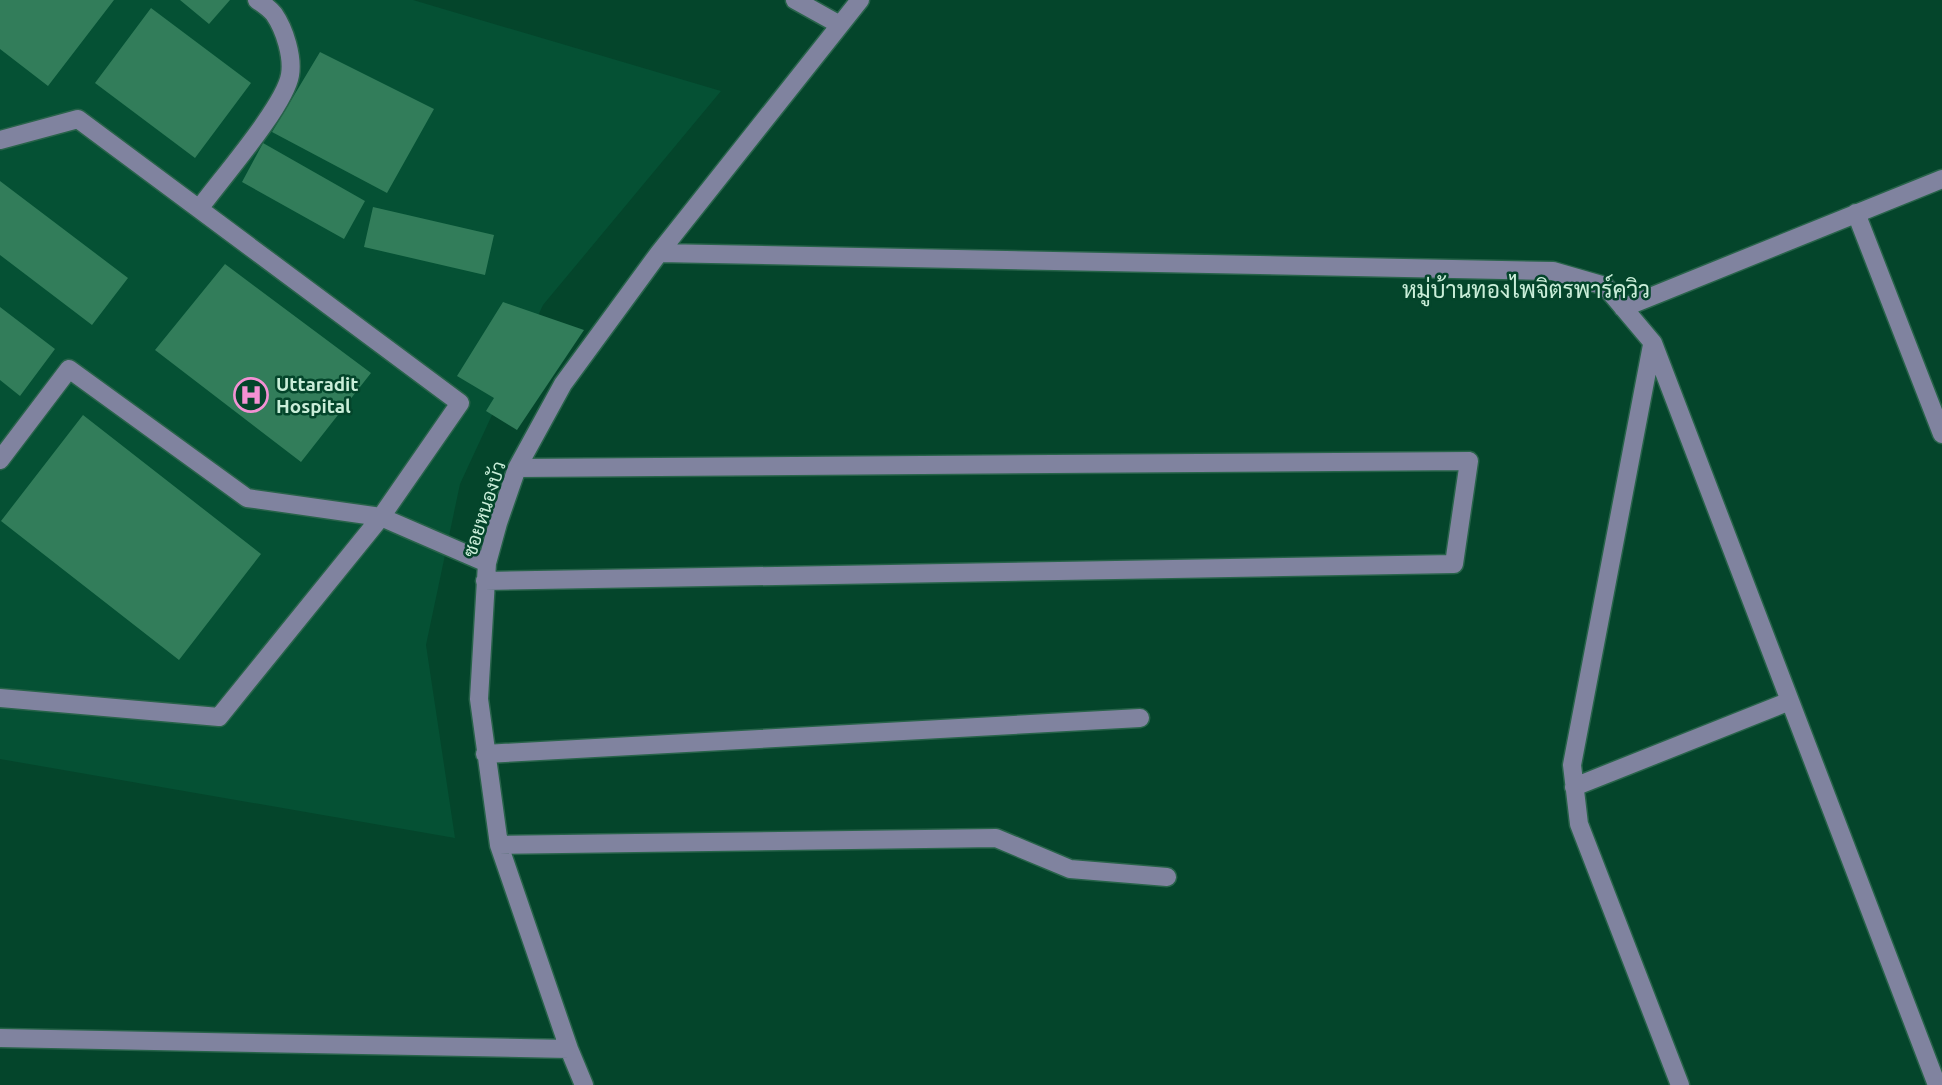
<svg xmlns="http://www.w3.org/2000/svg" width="1942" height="1085" font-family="Ubuntu,Sarabun,sans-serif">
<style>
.built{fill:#055134}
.building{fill:#327d5a}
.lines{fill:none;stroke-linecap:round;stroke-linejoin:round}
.minor-casing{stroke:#28634a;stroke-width:21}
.minor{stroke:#80839f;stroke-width:18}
.labels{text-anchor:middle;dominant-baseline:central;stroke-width:5;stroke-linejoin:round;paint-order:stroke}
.poi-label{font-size:19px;font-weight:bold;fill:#caeed9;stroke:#04452b;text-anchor:start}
.street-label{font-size:19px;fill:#caeed9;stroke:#04452b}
.quarter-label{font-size:23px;fill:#caeed9;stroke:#04452b}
</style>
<rect width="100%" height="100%" fill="#04452b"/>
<path class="built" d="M0,0h413l308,91 -178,214 -83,179 -34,161 29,193 -455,-79z"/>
<path class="building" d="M0,0h114l-66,86 -48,-37z
M180,0h50l-21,24z
M151,8l100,75 -56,75 -100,-75z
M320,52l114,57 -47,84 -115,-61z
M263,143l102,58 -21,38 -102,-57z
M0,181l128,97 -36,47 -92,-70z
M373,207l121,28 -9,40 -121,-28z
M225,264l146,109 -70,89 -146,-112z
M503,302l81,28 -67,100 -31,-19 8,-13 -37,-22z
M0,307l55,42 -35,47 -20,-16z
M83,415l178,139 -82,106 -178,-139z"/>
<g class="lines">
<g class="minor-casing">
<path id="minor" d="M795,0l45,25
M0,140l78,-21 382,284 -79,114 -162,200 -219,-19
M199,209c21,-29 86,-103 91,-134 3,-18 -5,-45 -16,-61 -4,-5 -11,-10 -17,-14
M1856,213l86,221
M659,253l894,18 52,15 48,57 284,742
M1623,308l319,-129
M1652,345l-80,420 7,59 101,261
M0,460l69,-91 178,129 134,19 106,46
M485,581l969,-17 15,-103 -952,7
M485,754l655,-36
M1574,787l216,-86
M499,845l497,-7 74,31 97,8
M0,1038l569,11
M584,1085l-15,-36 -70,-204 -20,-146 8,-136 11,-40 19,-55 46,-84 96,-131 201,-253"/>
</g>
<use href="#minor" class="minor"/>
</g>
<defs>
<g id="hospital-ring" transform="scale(1.75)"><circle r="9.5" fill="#04452b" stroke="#f491d4" stroke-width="1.5"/><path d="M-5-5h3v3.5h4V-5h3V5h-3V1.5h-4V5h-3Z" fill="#f491d4"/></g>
</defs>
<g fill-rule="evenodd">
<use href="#hospital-ring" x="251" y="395"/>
</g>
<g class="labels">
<g class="poi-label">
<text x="276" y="384">Uttaradit<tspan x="276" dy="22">Hospital</tspan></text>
</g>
<g class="street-label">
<text transform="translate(484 509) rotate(-72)">ซอยหนองบัว</text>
</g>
<g class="quarter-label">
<text x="1526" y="289">หมู่บ้านทองไพจิตรพาร์ควิว</text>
</g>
</g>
</svg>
